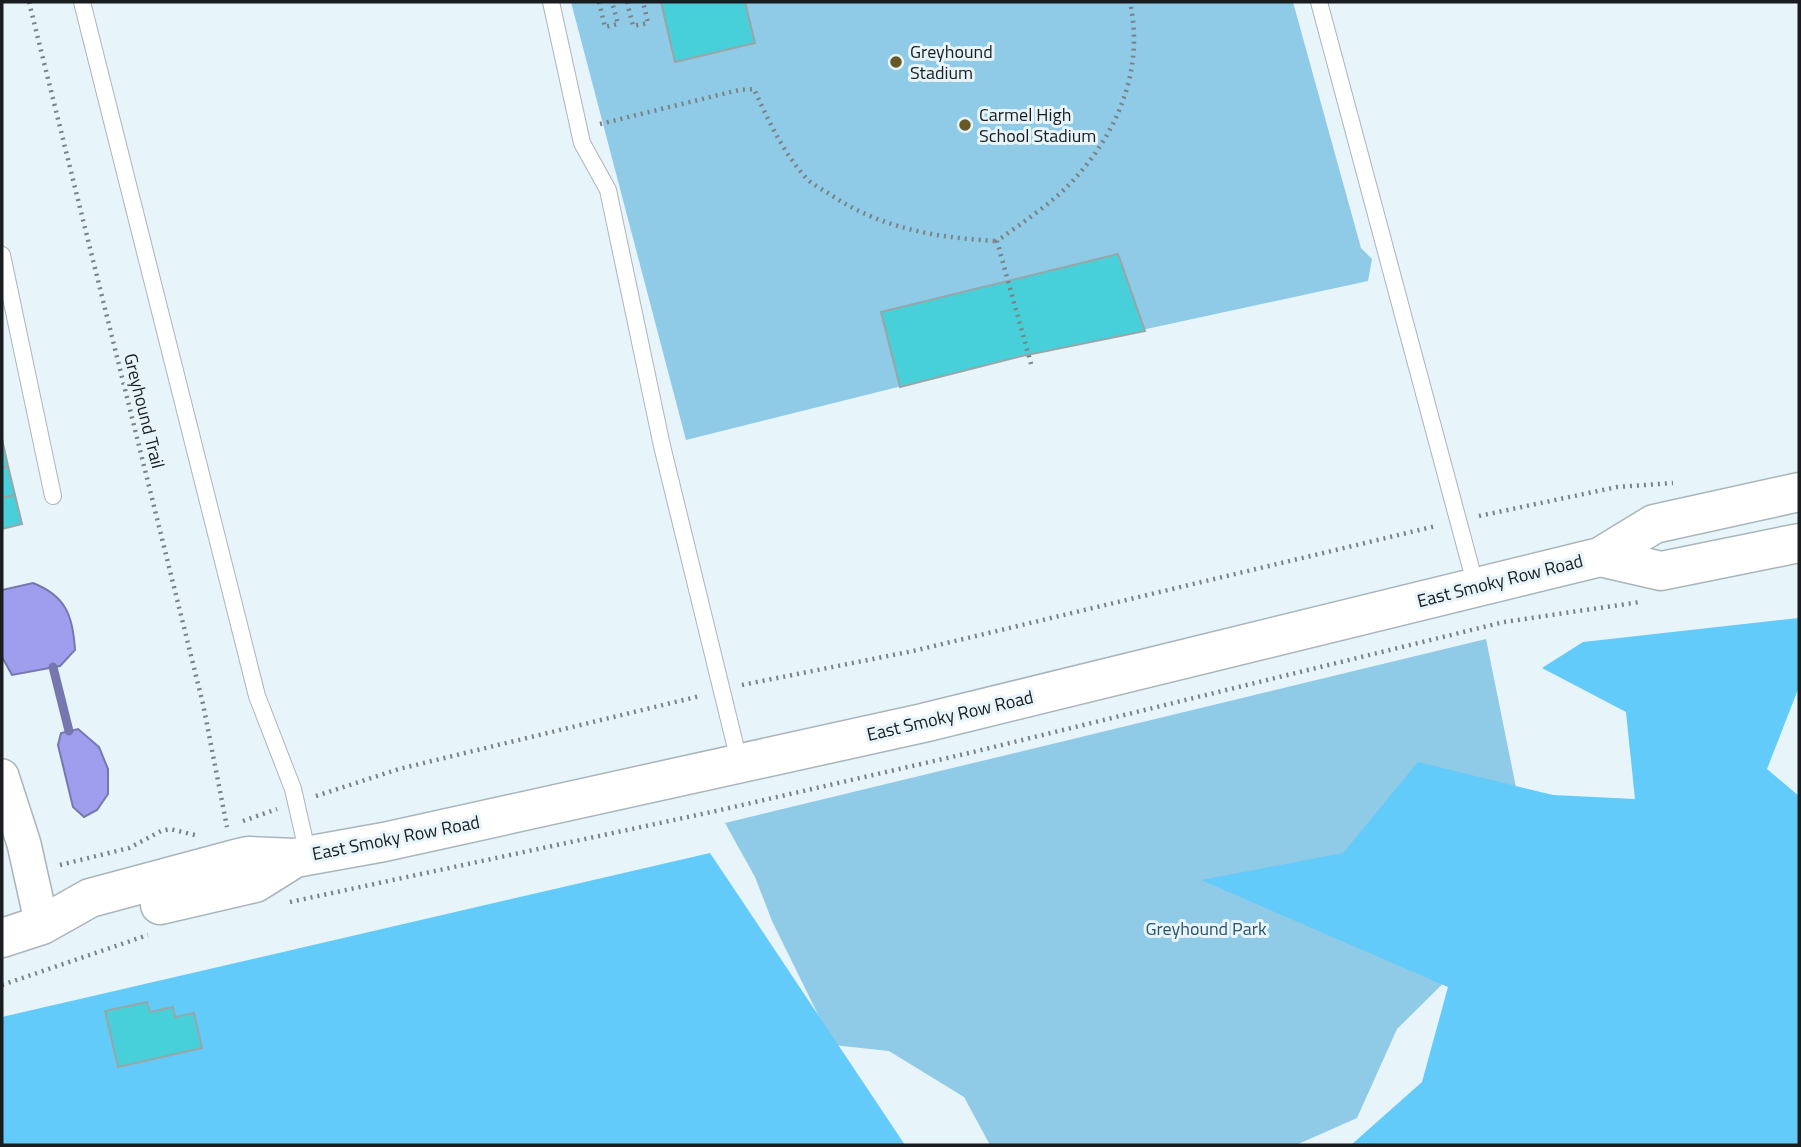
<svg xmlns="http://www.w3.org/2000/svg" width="1801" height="1147" font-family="'Titillium Web',sans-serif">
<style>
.green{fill:#8fcae6}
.forest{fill:#63cbf9}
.water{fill:#9f9eee;stroke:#7777b0;stroke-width:2}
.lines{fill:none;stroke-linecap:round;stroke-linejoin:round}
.stream{stroke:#7777b0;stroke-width:9}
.building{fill:#47d0d9;stroke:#99a6a7;stroke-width:2}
.service-casing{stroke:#aab5bb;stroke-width:18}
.minor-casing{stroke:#aab5bb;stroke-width:36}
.tertiary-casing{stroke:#aab5bb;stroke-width:41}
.path{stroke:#7a8286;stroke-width:4.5;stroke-dasharray:2 5;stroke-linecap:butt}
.service{stroke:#fff;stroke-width:16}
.minor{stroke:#fff;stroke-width:33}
.tertiary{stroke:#fff;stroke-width:38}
.poi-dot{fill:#685825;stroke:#e7f4fa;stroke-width:2.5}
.labels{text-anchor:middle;stroke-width:6;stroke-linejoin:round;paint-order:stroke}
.poi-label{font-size:18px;fill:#191d1f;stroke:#e7f4fa;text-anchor:start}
.street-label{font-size:18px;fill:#191d1f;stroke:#e7f4fa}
.park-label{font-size:18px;fill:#295568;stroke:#e7f4fa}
</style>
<rect width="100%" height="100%" fill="#e7f4fa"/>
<path class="green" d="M571,2H1293L1361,248L1372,259L1368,281L1022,356L686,440Z
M1486,639L1538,896L1479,948L1397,1029L1357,1118L1296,1145H990L964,1097L889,1051L833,1045L772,921L755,877L725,823Z"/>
<path class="forest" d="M1799,618V687L1767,769L1799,796V1145H1351L1422,1082L1448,987L1201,880L1343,853L1418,762L1553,795L1635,799L1626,712L1542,668L1583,642Z
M710,853L905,1145H2V1017Z"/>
<path class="water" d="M33,583C66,596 73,616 75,650L60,666L12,675L2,657V590Z
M78,729L99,747L108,769V794L97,810L84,817L73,807L58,745L61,733Z"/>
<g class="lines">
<path class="stream" d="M53,667L69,731"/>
</g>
<path class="building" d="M661,2H745L755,43L675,62Z
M1118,254L1145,331L1022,356L900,387L881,312Z
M2,439L8,466L2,468Z
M8,466L15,495L2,498V468Z
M15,495L22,524L2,529V498Z
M147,1002L150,1012L173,1007L175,1017L194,1013L202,1048L118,1067L105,1011Z"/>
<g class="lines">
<g class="service-casing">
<path id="service" d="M82,2L257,696L293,789L308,855
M551,2L582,143L608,190L662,446L740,765
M1319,2L1476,587
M2,255L53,496"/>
</g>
<g class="minor-casing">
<path id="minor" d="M2,776L24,844L42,925"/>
</g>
<g class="tertiary-casing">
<path id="tertiary" d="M1600,557L1661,571L1799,543
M160,905L255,883L295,858
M2,938L42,925L90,898L235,859L248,856L295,858L384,842L923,723L1600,557L1654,524L1799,492"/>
</g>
<path class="path" d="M29,2L203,704L227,827
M599,2L605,27L618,24L612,2
M627,2L633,26L648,23L643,2
M600,124L739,90L754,89C768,120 783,152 806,178C812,184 821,189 828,193C879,228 936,238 997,241
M1031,364L997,241C1023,222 1056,201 1077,176C1120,128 1144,66 1130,2
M1479,516L1617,487L1673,483
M742,685L913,651L1436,526
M316,796L399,769L700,696
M243,821L277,809
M60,865L129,848L161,831L170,829L195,835
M290,902L716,811L969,753L1504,622L1640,602
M2,985L148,935"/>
<use href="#service" class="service"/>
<use href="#minor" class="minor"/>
<use href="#tertiary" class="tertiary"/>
</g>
<g class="poi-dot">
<circle cx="896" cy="62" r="7"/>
<circle cx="965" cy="125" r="7"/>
</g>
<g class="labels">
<g class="poi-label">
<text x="910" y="58">Greyhound<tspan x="910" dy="21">Stadium</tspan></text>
<text x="979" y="121">Carmel High<tspan x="979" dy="21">School Stadium</tspan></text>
</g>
<g class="street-label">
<text transform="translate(144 411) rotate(76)" y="6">Greyhound Trail</text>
<text transform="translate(1500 581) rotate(-14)" y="6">East Smoky Row Road</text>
<text transform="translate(950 716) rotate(-13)" y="6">East Smoky Row Road</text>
<text transform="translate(396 838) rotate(-11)" y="6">East Smoky Row Road</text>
</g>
<g class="park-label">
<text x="1206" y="935">Greyhound Park</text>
</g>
</g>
<rect width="1801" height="1147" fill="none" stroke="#191d1f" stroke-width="7"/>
</svg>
